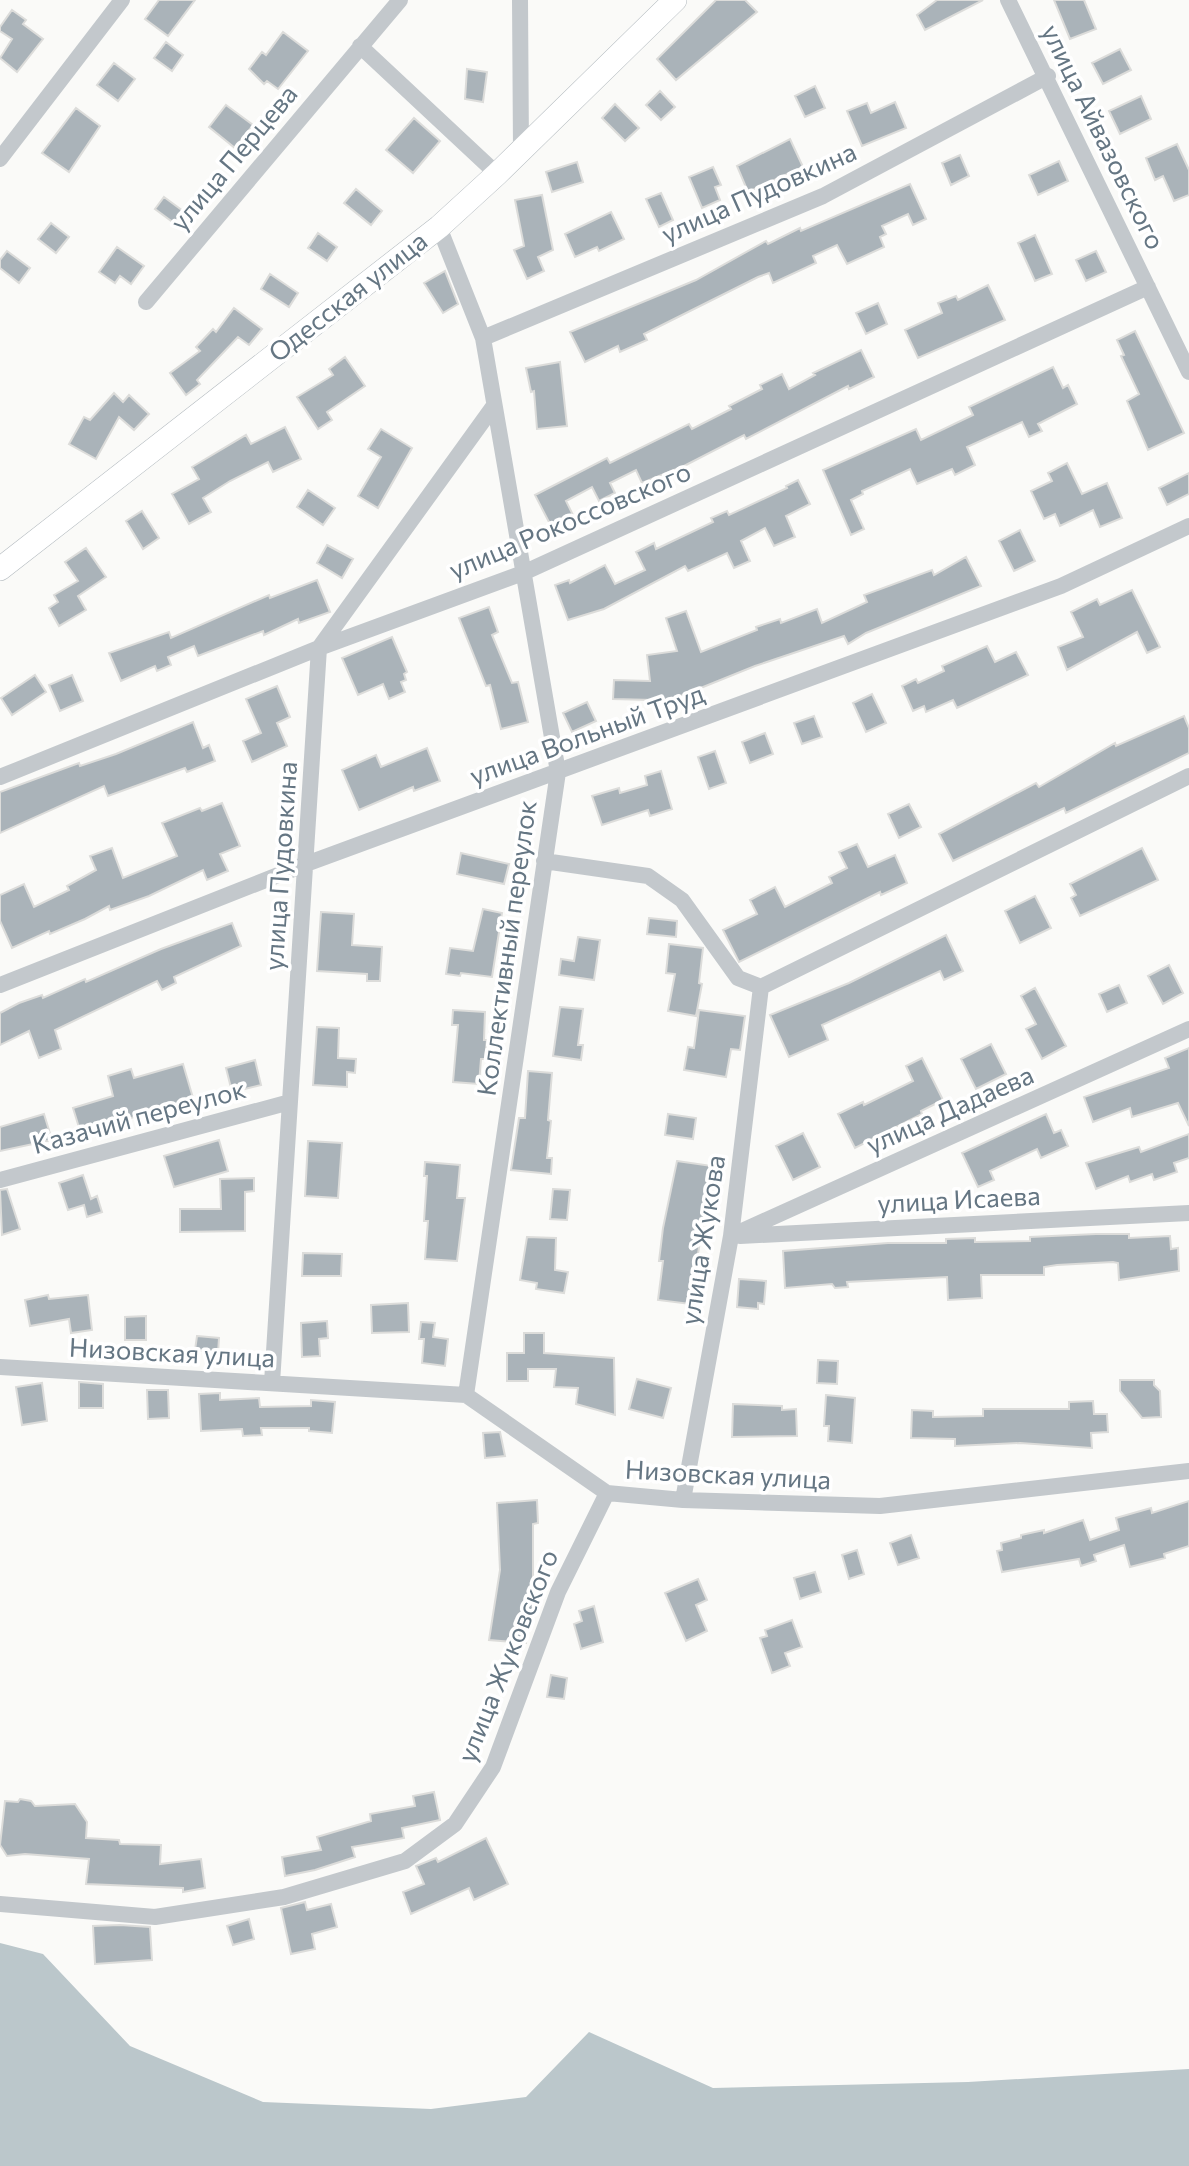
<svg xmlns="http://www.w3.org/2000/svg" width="1189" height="2166" font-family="Commissioner,sans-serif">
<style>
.water{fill:#bbc7cb}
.building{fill:#aab3b9;stroke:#dcdcda;stroke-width:2}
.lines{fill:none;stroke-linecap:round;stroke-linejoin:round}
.secondary-casing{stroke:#b3babf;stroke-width:24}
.street{stroke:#c3c8cc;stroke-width:16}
.secondary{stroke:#fff;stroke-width:23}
.labels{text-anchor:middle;stroke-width:7;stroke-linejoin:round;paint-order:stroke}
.street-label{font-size:26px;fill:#657683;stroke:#fff}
</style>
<rect width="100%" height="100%" fill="#fafaf8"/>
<path class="water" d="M0,1943L43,1954L130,2046L263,2102L431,2109L526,2097L589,2032L713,2088L968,2082L1189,2069V2166H0Z"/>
<path class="building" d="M159,0H195L168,36L145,19Z
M716,0H745L757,12L676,80L657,59Z
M937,0H983L925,30L917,15Z
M1054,0H1084L1096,29L1070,39Z
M12,10L26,20L23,24L43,39L17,72L0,58L12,39L0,31V27Z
M283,32L308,51L278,89L267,81L264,84L249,69L262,52L266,55Z
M166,42L183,55L172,71L154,58Z
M1120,49L1131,70L1103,84L1092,63Z
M114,63L135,79L118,101L97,85Z
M467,69L487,72L483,102L465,99Z
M815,86L825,108L805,117L795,96Z
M660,91L675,107L661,120L646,105Z
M1141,96L1151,119L1120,134L1109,111Z
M895,102L906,128L862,146L847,111L867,103L871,113Z
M615,104L639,128L625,141L602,118Z
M226,105L253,125L235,148L209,127Z
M76,108L100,126L69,172L42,153Z
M414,118L440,141L413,173L386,150Z
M790,139L803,167L748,192L737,166Z
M1177,144L1189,170V195L1174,201L1163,176L1155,180L1146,158Z
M960,155L969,176L951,185L942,163Z
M1059,161L1068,181L1038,195L1029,175Z
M577,162L583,182L552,192L546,172Z
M713,167L721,185L715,187L720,200L702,208L689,177Z
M910,184L926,219L913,225L908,214L882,226L886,234L880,237L884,247L847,264L837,245L813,256L816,263L773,283L769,273L758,277L644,334L647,340L620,352L618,346L585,362L570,332L696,280L766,241L768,244L800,228L801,231Z
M356,189L382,211L371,225L344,203Z
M661,193L673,220L659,227L646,199Z
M542,195L553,250L538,257L544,271L527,279L514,250L524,246L515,200Z
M164,197L183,211L174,223L155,209Z
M611,212L624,239L599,251L597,247L575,257L565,234Z
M51,223L69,237L56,253L38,239Z
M318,233L337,247L327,261L308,248Z
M1035,235L1052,274L1035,281L1018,243Z
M117,247L144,266L131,284L120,276L115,283L99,272Z
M7,251L30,268L19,283L0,268V260Z
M1096,251L1106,272L1086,281L1076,260Z
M445,271L458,304L443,313L424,283Z
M270,274L298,293L289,307L261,289Z
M988,285L1005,320L918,358L905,330L942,313L938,303L956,296L958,300Z
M878,303L887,324L866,334L856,313Z
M234,308L262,329L249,345L238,337L197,380L200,384L186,395L170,373L200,351L196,347L213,329L216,332Z
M1135,331L1184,433L1148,450L1127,401L1139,394L1121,356L1124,355L1117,340Z
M861,350L874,377L849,389L848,386L746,439L744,435L684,466L642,483L636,470L610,483L615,493L599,501L592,487L566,501L573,515L551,526L535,495L607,458L610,463L689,424L692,429L731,409L729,406L762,389L760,385L782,374L789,389L815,375L813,373Z
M345,357L365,386L327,412L332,420L318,429L297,397L333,375L329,369Z
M560,362L567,426L537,429L534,391L531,392L526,368Z
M1053,367L1063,388L1068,385L1077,404L1038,424L1042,431L1029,437L1022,422L967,447L975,465L955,475L952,469L917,484L910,469L862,491L863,494L851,500L864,529L851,535L823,470L916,429L921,440L973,415L969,407Z
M114,393L123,402L129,395L149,414L134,430L119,417L96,459L69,444L84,417L90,420Z
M285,427L301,459L273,472L268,462L230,481L203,498L211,512L189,524L172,494L199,479L192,467L246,435L251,444Z
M381,429L412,448L378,508L358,496L381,457L368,449Z
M1067,463L1082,494L1107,483L1122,518L1100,527L1093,510L1060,526L1055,514L1044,519L1031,491L1052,481L1048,473Z
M1189,473V494L1167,505L1159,488Z
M798,480L810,504L786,516L795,537L774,546L765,528L741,541L750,561L734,568L727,553L688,571L685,566L604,609L568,620L555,585L569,580L570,583L605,565L615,584L645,570L636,552L654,543L656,549L713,522L711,518L727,511L729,515L787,488L786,486Z
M308,490L335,508L323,525L297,507Z
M142,511L159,538L143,549L126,521Z
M1020,530L1035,561L1014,571L999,541Z
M327,545L353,559L342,578L317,563Z
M86,548L106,577L78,596L86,610L59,626L49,608L58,602L54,595L78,581L65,562Z
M966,557L981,586L866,633L848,644L844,636L755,666L671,700L653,703V700L613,699L614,680L650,681L647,655L677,651L666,618L686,611L701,652L757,630L756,627L780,619L781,623L817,609L822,623L867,602L864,595L932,570L934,575Z
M317,580L330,612L299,623L298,619L264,635L263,631L198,656L194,646L168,657L171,665L157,671L155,666L121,681L109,653L169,632L171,638L269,595L270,598Z
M1132,590L1160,647L1147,653L1137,632L1067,670L1058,647L1083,637L1071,612L1097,599L1100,605Z
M489,607L498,632L492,635L512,683L518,682L528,722L501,729L490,685L486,686L459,618Z
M392,637L407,672L404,674L406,680L401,682L405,692L389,699L383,684L358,695L342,658Z
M987,646L995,662L1016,652L1028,675L957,708L953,700L926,712L924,706L913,711L902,686L916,679L918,683L944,671L942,666Z
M35,675L46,692L12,715L1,698Z
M72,675L83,701L60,711L49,685Z
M277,686L290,717L277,723L287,746L252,762L243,741L261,733L246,699Z
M872,694L886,723L866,732L853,703Z
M587,702L596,721L572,732L563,713Z
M814,716L822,737L802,744L794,723Z
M1184,716L1189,728V753L1066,813L1064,808L953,861L939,834L1036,783L1039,787L1115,743L1116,746Z
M193,722L203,748L209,745L215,761L187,772L185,768L108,796L104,786L0,833V792L79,763L80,766L116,754Z
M765,733L773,754L750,763L742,742Z
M427,748L440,781L414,791L413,787L359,810L342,770L376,755L381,767Z
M715,751L726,783L709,789L698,757Z
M661,771L672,809L650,816L648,810L602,825L592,796L619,788L620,793L647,785L645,776Z
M222,803L240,846L220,854L228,871L207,880L203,870L149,896L110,910L109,906L85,919L50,934L49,931L12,948L0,921V895L24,884L34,907L69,890L67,886L96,870L90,856L112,848L123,878L177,856L162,823L200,808L202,811Z
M909,804L921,827L899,838L888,814Z
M857,844L868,867L895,855L907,883L881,895L880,892L739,962L723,930L757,914L750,900L775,887L785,907L832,883L829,877L847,868L839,852Z
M1142,848L1158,880L1080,916L1071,898L1076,895L1070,884Z
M461,853L509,864L504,884L457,874Z
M1035,896L1051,928L1020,943L1005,911Z
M483,909L502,913L492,977L461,973L460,976L446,974L450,948L473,951Z
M321,912L354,914L352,945L382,947L380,981H367V974L317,971Z
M649,918L677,921L676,937L647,934Z
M232,923L241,946L174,977L176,983L162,990L157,981L55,1030L61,1049L39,1058L29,1031L0,1045V1013L19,1003L42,995L43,998L85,979L86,982L161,949Z
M946,935L963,971L944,980L940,971L822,1025L828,1040L789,1057L770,1015L849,983Z
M578,937L600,940L594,980L559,975L561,959L574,961Z
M669,944L703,948L699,983L702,984L696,1016L668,1011L675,974L666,973Z
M1169,965L1183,993L1163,1004L1148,976Z
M1119,985L1127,1003L1107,1012L1099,994Z
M1035,988L1066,1046L1042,1059L1026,1029L1036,1024L1021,996Z
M560,1007L583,1009L578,1045H583L581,1060L553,1056Z
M453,1010L485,1012L484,1040H487L485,1059H481L479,1084L453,1082L458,1025H452Z
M699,1010L745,1016L740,1050L731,1049L726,1077L684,1070L688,1047L694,1048Z
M317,1027L339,1028L338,1058L356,1059L355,1073L347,1072V1087L313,1085Z
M991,1044L1006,1074L976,1089L961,1059Z
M1189,1048V1126L1178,1103L1132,1117L1130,1108L1093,1122L1084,1097L1169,1068L1165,1058Z
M922,1058L943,1100L921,1111L922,1114L855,1148L838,1114L863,1102L864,1105L913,1081L906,1066Z
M255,1060L261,1085L232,1092L226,1068Z
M183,1064L196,1108L180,1113L178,1106L159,1109L81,1134L73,1108L113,1096L108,1076L131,1069L134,1078Z
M528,1071L552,1073L548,1120L551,1121L547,1158H552L551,1174L511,1170L519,1118H525Z
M44,1114L52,1140L0,1151V1127Z
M668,1114L696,1118L693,1139L665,1135Z
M1046,1114L1054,1133L1061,1130L1068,1146L1041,1158L1037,1149L990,1171L994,1180L978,1187L962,1153Z
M803,1133L820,1167L793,1180L776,1146Z
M1189,1134V1158L1174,1163L1177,1172L1154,1180L1152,1174L1130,1182L1128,1176L1096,1189L1086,1163L1139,1147L1141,1152Z
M219,1140L228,1171L174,1187L164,1156Z
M308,1141L342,1143L338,1198L305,1196Z
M677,1161L712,1166L690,1304L658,1300L663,1261H659L663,1228Z
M425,1162L460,1165L457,1198H465L457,1261L425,1259L428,1221H424L427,1176H424Z
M83,1175L91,1199L97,1196L102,1212L87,1217L84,1205L68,1210L59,1183Z
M254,1178V1191L245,1192V1231L180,1232V1209H221L220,1179Z
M7,1189L20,1229L2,1235L0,1190Z
M553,1189L570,1190L567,1220L550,1219Z
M1096,1234H1129V1238L1170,1236L1171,1249L1178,1248L1179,1271L1119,1280L1118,1263L1113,1262L1057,1265L1044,1267V1275H981L982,1298L948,1300L947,1277L847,1282L848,1287L835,1288L832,1284L785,1288L783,1251L888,1243H946V1239L975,1238V1242L1030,1241V1237Z
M527,1237L556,1238L555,1270L568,1272L564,1293L536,1289L537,1283L520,1280Z
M303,1253L342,1254L341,1276H302Z
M739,1279L766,1281L764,1304L758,1303V1309L737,1307Z
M48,1295L49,1299L88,1295L92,1330L71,1333L69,1319L30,1326L25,1300Z
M408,1303L409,1332L372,1333L371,1305Z
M146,1316V1340H125V1317Z
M327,1321L328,1338L319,1339L320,1356L302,1357L301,1323Z
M421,1322L435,1323L433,1337L448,1339L445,1366L422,1363L424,1339H419Z
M524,1333H544V1353L614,1358L615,1415L576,1404L578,1388L554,1387L556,1369H528V1381H507V1353H524Z
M197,1336L219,1338L218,1353L195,1350Z
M818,1360L838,1361L837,1384L817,1383Z
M637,1379L671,1388L663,1418L629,1409Z
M1120,1380H1154V1385L1160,1391L1161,1417L1142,1418L1120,1391Z
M79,1382L103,1384V1408H79Z
M42,1383L47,1421L22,1425L16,1387Z
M147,1390H168L169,1418L148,1419Z
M220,1393V1400L259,1398L260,1407L311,1406V1400L335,1402L332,1433L309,1431V1428H261L262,1435L243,1436L242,1429L201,1431L199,1394Z
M826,1395L855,1398L852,1443L828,1441L829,1426H824Z
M1093,1401L1094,1414H1107L1108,1432L1091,1433L1092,1448L1020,1443L955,1446V1439L911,1438L912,1410L933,1411V1417L983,1416V1409H1069V1402Z
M733,1404L782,1406V1410L796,1409L797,1436L732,1437Z
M500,1432L505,1456L485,1458L483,1433Z
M537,1500L538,1523L533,1524V1589L536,1590L533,1615L529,1614L526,1643L489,1640L500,1570L497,1503Z
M1189,1501V1546L1164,1554L1165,1558L1130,1567L1124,1545L1094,1555L1096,1561L1081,1566L1079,1559L1002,1572L997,1551L1002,1550L1001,1543L1021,1538V1535L1044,1530V1533L1083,1520L1090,1540L1119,1530L1116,1518L1151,1508L1152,1513Z
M911,1535L919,1558L898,1565L890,1543Z
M857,1550L864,1574L849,1579L842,1555Z
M815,1572L821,1592L800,1599L794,1578Z
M698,1579L707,1600L696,1605L707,1631L686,1641L665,1593Z
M594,1606L603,1642L581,1649L574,1624L582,1621L579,1611Z
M792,1620L802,1647L785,1653L790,1666L772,1673L760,1638L767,1636L765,1630Z
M551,1675L567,1678L564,1699L547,1697Z
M434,1792L440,1820L402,1828L404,1838L352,1847L355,1857L315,1870L285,1876L282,1857L321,1850L317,1837L371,1821L370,1814L415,1806L413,1796Z
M20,1799L31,1801L35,1806L75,1804L87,1822L86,1838L119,1840L120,1844L161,1845L160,1864L201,1859L205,1888L183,1892V1888L86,1884L89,1859L25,1854L7,1856L0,1845L5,1801L18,1802Z
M486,1838L508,1884L474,1900L469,1888L411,1914L403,1892L424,1884L416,1866L436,1858L438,1862Z
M305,1902L307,1910L331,1904L337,1927L312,1934L315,1949L291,1954L281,1908Z
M249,1919L254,1939L233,1945L227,1926Z
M120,1925L150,1927L152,1960L95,1964L93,1926Z"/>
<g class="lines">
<g class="secondary-casing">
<path id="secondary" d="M0,569L439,227L497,174L675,0"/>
</g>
<path class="street" d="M520,0L521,150
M1008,0L1189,372
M360,46L497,174
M0,159L122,0
M439,227L483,338L558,772L466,1395
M146,302L400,0
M483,338L823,196L1048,76
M0,777L319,648L523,573L1148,287
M544,861L648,876L682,900L738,978L761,987
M0,985L306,864L1061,586L1189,526
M0,1180L290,1102
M731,1236L1189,1029
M740,1236L1189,1213
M0,1367L466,1395L607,1493L683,1500L880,1506L1189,1471
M272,1383L319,648L493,407
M683,1500L731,1236L761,987L1189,776
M0,1904L155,1917L284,1897L405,1861L455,1824L493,1767L558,1592L607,1493"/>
<use href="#secondary" class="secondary"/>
</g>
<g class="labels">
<g class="street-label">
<text transform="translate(1103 137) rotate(64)" y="9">улица Айвазовского</text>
<text transform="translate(234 158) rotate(-50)" y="9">улица Перцева</text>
<text transform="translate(759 193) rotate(-24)" y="9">улица Пудовкина</text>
<text transform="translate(348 297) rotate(-38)" y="9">Одесская улица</text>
<text transform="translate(570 521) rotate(-23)" y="9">улица Рокоссовского</text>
<text transform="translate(587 735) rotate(-20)" y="9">улица Вольный Труд</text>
<text transform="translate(281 866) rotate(-86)" y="9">улица Пудовкина</text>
<text transform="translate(507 948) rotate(-82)" y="9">Коллективный переулок</text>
<text transform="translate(950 1110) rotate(-24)" y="9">улица Дадаева</text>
<text transform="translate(139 1117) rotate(-15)" y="9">Казачий переулок</text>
<text transform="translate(959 1200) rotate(-3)" y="9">улица Исаева</text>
<text transform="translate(703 1240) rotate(-81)" y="9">улица Жукова</text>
<text transform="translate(172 1353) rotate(3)" y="9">Низовская улица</text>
<text transform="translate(728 1475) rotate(3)" y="9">Низовская улица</text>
<text transform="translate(508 1656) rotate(-68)" y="9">улица Жуковского</text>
</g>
</g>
</svg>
